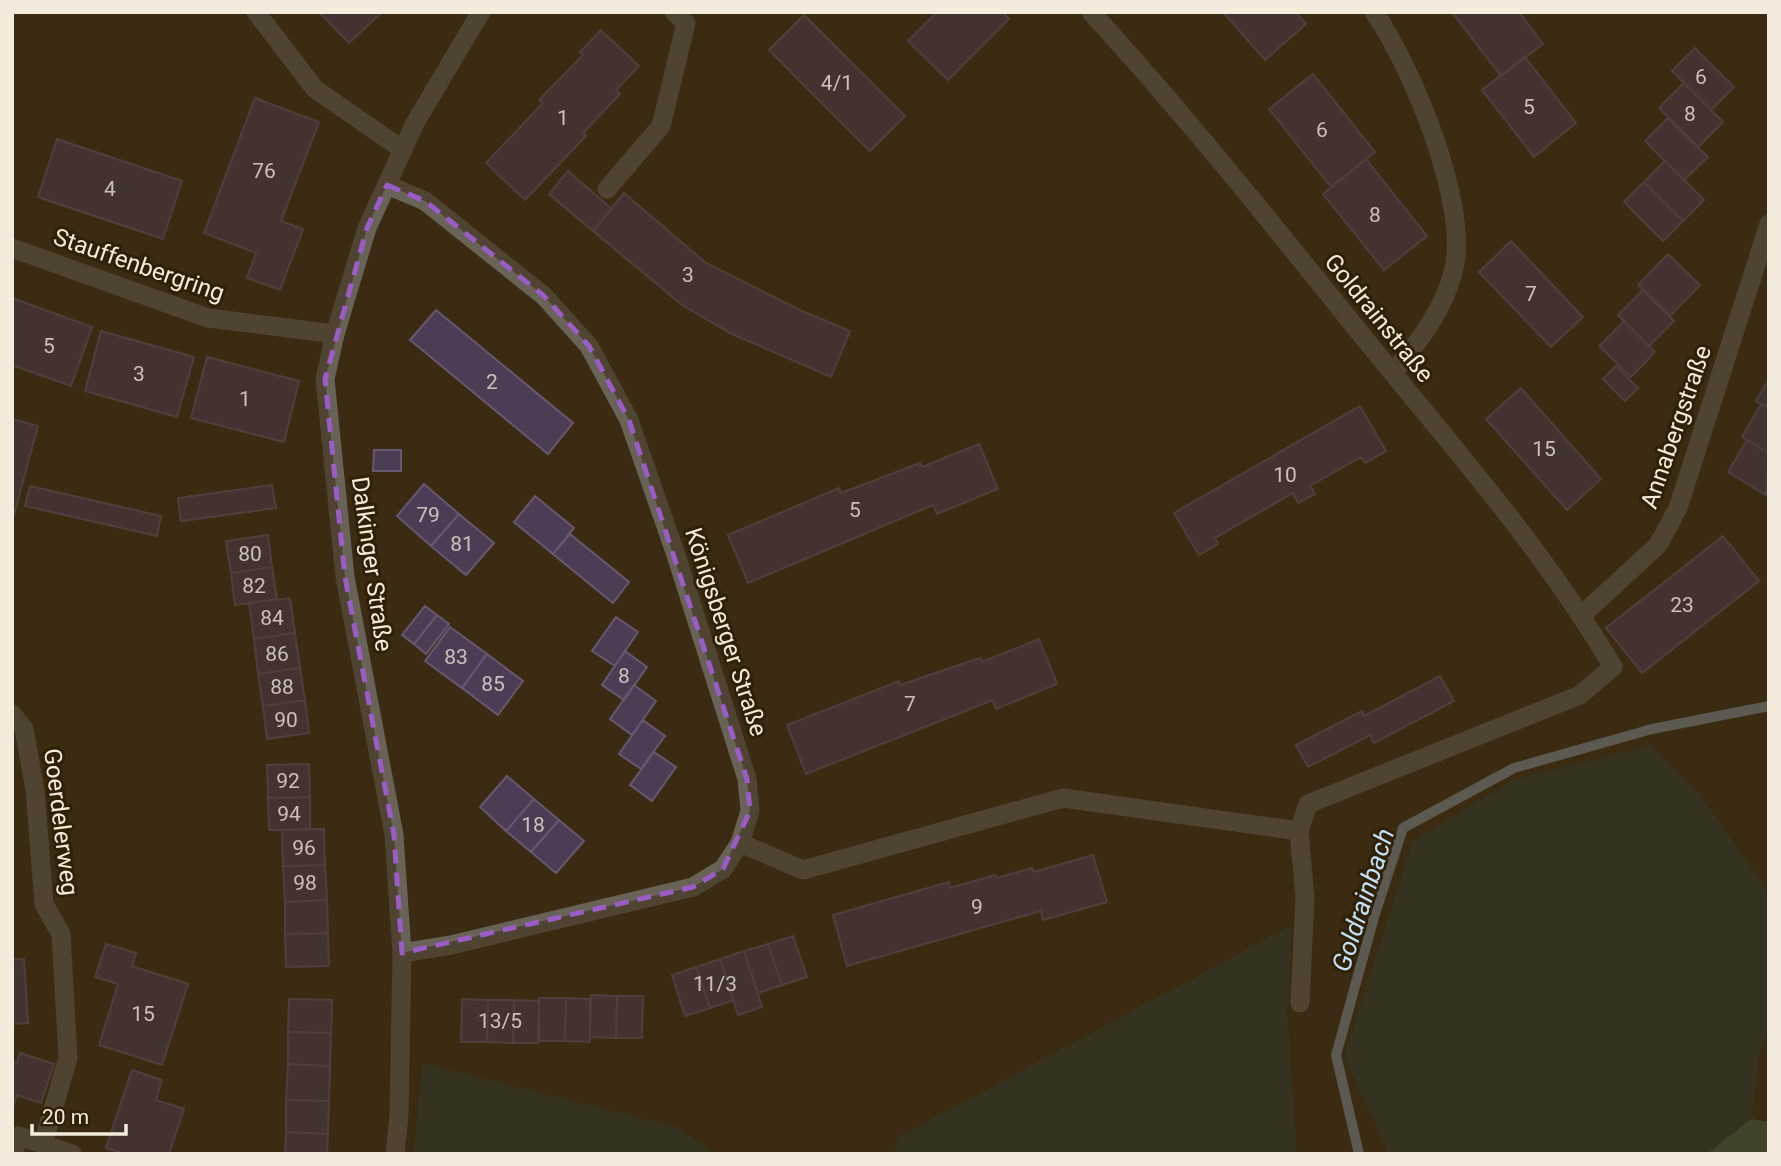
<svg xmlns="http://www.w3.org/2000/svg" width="1781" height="1166" font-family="Roboto,sans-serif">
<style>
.green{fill:#303d30}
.forest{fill:#4c614b}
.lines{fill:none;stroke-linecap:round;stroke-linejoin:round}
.stream{stroke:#83919b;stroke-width:10}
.building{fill:#4d3d54;stroke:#685770;stroke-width:2}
.service{stroke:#696257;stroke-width:19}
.minor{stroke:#696257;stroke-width:19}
.tertiary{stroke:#696257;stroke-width:19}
.marked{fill:none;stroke:#9a5cc6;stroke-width:5;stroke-dasharray:14 9;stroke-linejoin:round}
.labels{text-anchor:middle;stroke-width:6;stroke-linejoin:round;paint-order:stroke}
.number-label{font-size:21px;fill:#cbc0bb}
.street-label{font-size:24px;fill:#f5ebdd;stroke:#2f2108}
.water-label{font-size:26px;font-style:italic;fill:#c4e0f7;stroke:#2f2108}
</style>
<rect width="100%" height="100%" fill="#3a2b12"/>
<path class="green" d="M1650,745L1701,796L1769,893V1034L1761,1043L1751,1119L1707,1154H1389L1344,1057L1413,841L1513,780Z
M1292,925L1287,1012L1297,1154H894L897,1138Z
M422,1063L677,1127L716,1154H414Z"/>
<path class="forest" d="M1751,1119L1769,1122V1154H1707Z"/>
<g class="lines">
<path class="stream" d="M1359,1154L1336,1055L1375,914L1403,828L1514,768L1652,729L1769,706"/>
</g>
<path class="building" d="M319,12H381V13L349,43Z
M937,12H1003L1009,19L948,80L908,41Z
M1223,12H1296L1306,24L1265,60Z
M1452,12H1519L1543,44L1501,76Z
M804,15L905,116L870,151L769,50Z
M601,30L639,66L616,90L620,94L583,133L586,136L525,200L486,163L543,103L539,100L583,55L580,52Z
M1695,48L1734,87L1711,110L1672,71Z
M1525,57L1576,123L1534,157L1482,90Z
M1313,74L1375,152L1331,187L1269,109Z
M1684,83L1723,122L1698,147L1659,108Z
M255,98L319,122L281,221L303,229L280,290L247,278L256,253L204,233Z
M1668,118L1708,157L1684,180L1645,141Z
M57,139L182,181L163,239L38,197Z
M1366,159L1427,236L1384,270L1323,194Z
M1665,161L1704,200L1683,221L1644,182Z
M568,171L612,209L593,231L549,194Z
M1644,182L1683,221L1663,241L1624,202Z
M624,193L706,263L800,310L850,331L831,377L732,334L682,305L593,231Z
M1511,241L1583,317L1551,347L1479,272Z
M1668,254L1700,285L1670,316L1638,285Z
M1643,290L1674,321L1649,346L1618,315Z
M12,298L92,327L71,386L12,365Z
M436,310L573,423L548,454L410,340Z
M1624,321L1655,352L1631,377L1599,346Z
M101,331L194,357L177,417L85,391Z
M207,357L299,381L284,442L191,418Z
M1616,366L1638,388L1625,401L1603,379Z
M1769,379V408L1756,401Z
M1521,388L1601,479L1567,510L1486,419Z
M1761,404L1769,408V453L1742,437Z
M1360,406L1386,451L1365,463L1361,457L1310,486L1315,494L1298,503L1293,493L1215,538L1218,544L1199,555L1174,513Z
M12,419L38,426L13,518H12Z
M1747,440L1769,453L1766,495L1728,472Z
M979,444L998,489L937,514L933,505L748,583L728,535L839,488L841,493L920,463L922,467Z
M374,450H401V471H373Z
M424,484L459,514L431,546L397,516Z
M272,485L276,508L181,521L178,498Z
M30,486L161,516L157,536L25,506Z
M535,496L574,528L553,554L514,522Z
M459,514L494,543L466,575L431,546Z
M570,534L629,582L613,603L553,554Z
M268,535L272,567L231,573L226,541Z
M1723,536L1759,581L1642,673L1606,628Z
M272,567L277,599L235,605L231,573Z
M290,598L295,633L254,639L249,603Z
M425,606L437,615L414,644L402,635Z
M437,615L449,624L426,654L414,644Z
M616,617L638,632L615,666L592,651Z
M450,627L487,654L462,688L425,661Z
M295,633L300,668L258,674L254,639Z
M1039,639L1057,684L996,709L993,700L806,774L787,725L899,681L900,685L980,658L982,662Z
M625,651L647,667L624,700L602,685Z
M487,654L523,681L498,715L462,688Z
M300,668L305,700L263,706L258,674Z
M1440,676L1454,701L1374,743L1370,735L1308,767L1296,745L1362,711L1364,716Z
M634,685L656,701L632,735L610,719Z
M305,700L309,733L267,739L263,706Z
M643,720L665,736L641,769L619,754Z
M654,752L676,767L652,801L630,785Z
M309,764L310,797L268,798L267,765Z
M507,776L534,799L506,831L480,807Z
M310,797V829L269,830L268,798Z
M534,799L559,820L531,852L506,831Z
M559,820L584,841L556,873L531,852Z
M324,829L325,865L283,866L282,830Z
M1093,855L1107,902L1043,920L1041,911L847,966L833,915L949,882L950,888L996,875L997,878L1032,868L1034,872Z
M325,865L327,900L285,902L283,866Z
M327,900L328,933L285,934V902Z
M328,933L329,966L286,967L285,934Z
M793,936L807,977L782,985L768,944Z
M106,944L136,953L132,966L188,984L162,1065L99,1045L118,984L95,977Z
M768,944L782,985L758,993L744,951Z
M744,951L762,1007L738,1015L720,959Z
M24,959L28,1023L12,1024V960Z
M720,959L734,1000L710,1008L696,967Z
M696,967L710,1008L685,1016L672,975Z
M591,995L617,996L616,1038L590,1037Z
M617,996H643L642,1038H616Z
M539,998H566L565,1041H539Z
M566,998L590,999V1042L565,1041Z
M289,999L332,1000L331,1033L288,1032Z
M462,999L488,1000L487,1042H461Z
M488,1000H514L513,1043L487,1042Z
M514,1000L539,1001L538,1043H513Z
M288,1032L331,1033L330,1066L288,1064Z
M20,1053L54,1064L41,1103L17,1095L12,1110V1061L17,1063Z
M288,1064L330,1066L329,1101L286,1100Z
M132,1070L162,1080L156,1100L184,1109L169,1154H126L106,1148Z
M286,1100L329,1101L328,1134L286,1132Z
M286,1132L328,1134L327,1154H285Z"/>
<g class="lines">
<path class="service" d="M256,12L315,89L403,150
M607,189L661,126L686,23L674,12
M1299,831L1305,898L1300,1003
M740,843L803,870L1063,798L1299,831L1308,804L1580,695L1613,667"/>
<path class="minor" d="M1091,12C1191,121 1284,239 1377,354C1460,455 1546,554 1613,667
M1374,12C1412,67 1471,207 1453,273C1442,313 1418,342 1393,373
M387,185L425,201L544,296L589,346L629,420L676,555L747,779L750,811L740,843L723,869L693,887L451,945L402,953
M12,248L208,318L335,334
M1582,615L1658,545L1678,508L1769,224
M12,714L24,729L35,790L44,904L61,934L68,1058L43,1144
M13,1154L19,1136L72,1154"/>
<path class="tertiary" d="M395,1154L399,1115L402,953L394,835L345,577L325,379L335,334L367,228L415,123L481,12"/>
</g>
<path d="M0 0H1781V1166H0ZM387,185L425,201L544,296L589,346L629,420L747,779L750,811L723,869L693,887L402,953L394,835L345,577L325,379L367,228Z" fill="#3a2b12" fill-opacity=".55" fill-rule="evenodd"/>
<path class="marked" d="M387,185L425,201L544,296L589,346L629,420L747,779L750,811L723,869L693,887L402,953L394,835L345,577L325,379L367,228Z"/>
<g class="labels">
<g class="number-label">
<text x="1701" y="84">6</text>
<text x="837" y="90">4/1</text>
<text x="1529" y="114">5</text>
<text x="1690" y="121">8</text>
<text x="563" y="125">1</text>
<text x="1322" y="137">6</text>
<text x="264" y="178">76</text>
<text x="110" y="196">4</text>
<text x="1375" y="222">8</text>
<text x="688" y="282">3</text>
<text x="1531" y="301">7</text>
<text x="49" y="353">5</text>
<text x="139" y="381">3</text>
<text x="492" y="389">2</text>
<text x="245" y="406">1</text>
<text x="1544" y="456">15</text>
<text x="1285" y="482">10</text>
<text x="855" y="517">5</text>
<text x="428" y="522">79</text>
<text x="462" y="551">81</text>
<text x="250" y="561">80</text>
<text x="254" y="593">82</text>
<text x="1682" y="612">23</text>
<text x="272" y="625">84</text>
<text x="277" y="661">86</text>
<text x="456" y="664">83</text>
<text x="624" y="683">8</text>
<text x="493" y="691">85</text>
<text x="282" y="694">88</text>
<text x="910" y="711">7</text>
<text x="286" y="727">90</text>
<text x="288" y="788">92</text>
<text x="289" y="821">94</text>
<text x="533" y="832">18</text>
<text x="304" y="855">96</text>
<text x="305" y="890">98</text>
<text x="977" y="914">9</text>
<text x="715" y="991">11/3</text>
<text x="143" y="1021">15</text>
<text x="500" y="1028">13/5</text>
</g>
<g class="street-label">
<text transform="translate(139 265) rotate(19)" y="8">Stauffenbergring</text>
<text transform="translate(1379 318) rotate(51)" y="8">Goldrainstraße</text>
<text transform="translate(1676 427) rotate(-71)" y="8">Annabergstraße</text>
<text transform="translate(372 564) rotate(82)" y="8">Dalkinger Straße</text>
<text transform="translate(726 632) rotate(72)" y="8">Königsberger Straße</text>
<text transform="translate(61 822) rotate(83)" y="8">Goerdelerweg</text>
</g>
<g class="water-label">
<text transform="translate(1363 900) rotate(-72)" y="9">Goldrainbach</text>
</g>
</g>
<rect width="1781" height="1166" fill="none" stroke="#f5ebdd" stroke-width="28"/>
<path d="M32 1124v10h94v-10" fill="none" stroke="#f5ebdd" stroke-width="3.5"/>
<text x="42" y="1124" font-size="21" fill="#f5ebdd" stroke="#2f2108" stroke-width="5" paint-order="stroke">20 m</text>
</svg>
